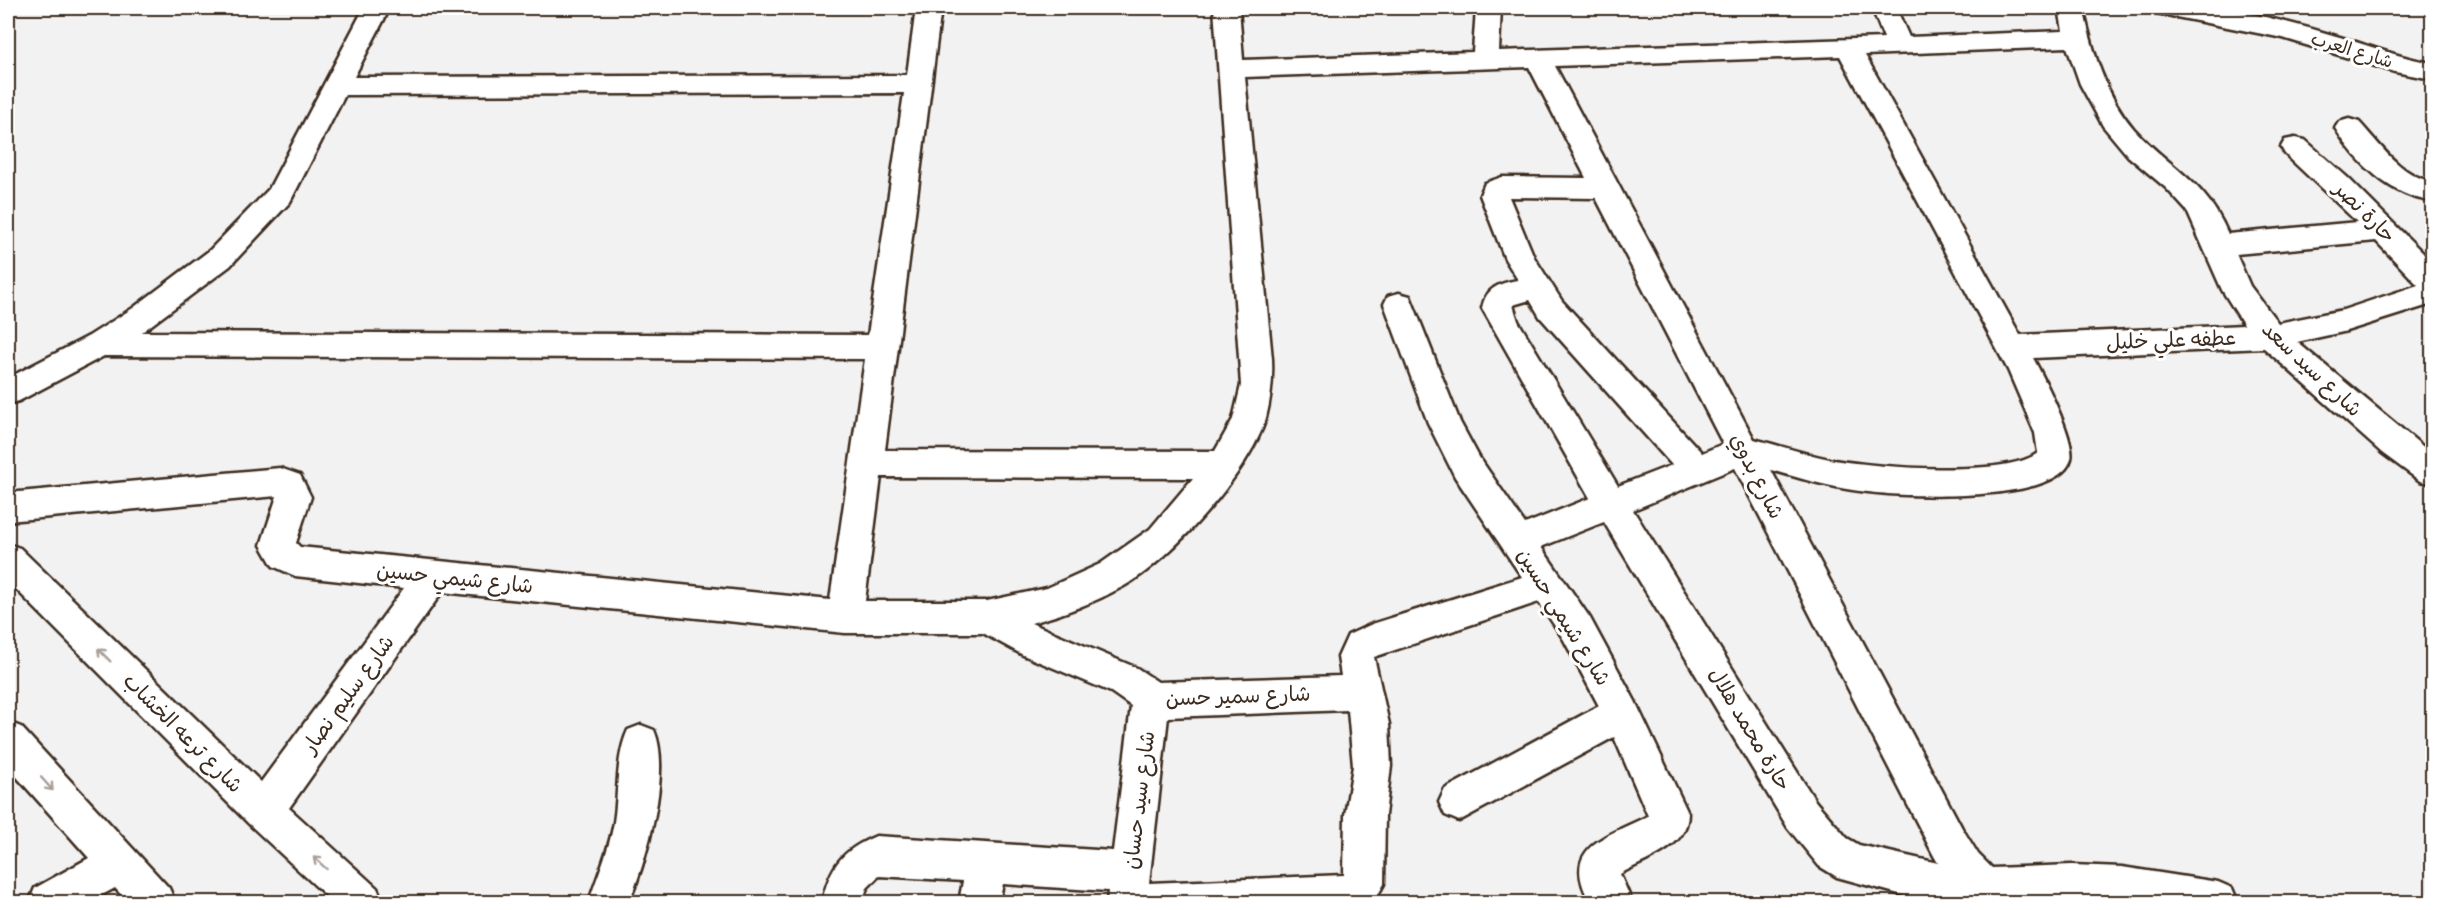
<svg xmlns="http://www.w3.org/2000/svg" width="2440" height="910" font-family="'Patrick Hand','Playpen Sans Arabic',sans-serif">
<style>
.lines{fill:none;stroke-linecap:round;stroke-linejoin:round}
.minor-casing{stroke:#3b2a1e;stroke-width:5}
.minor{fill:#fff;fill-rule:evenodd}
.oneway{stroke:#a79f9a}
.labels{text-anchor:middle;stroke-width:6;stroke-linejoin:round;paint-order:stroke}
.far-street-label{font-size:18px;fill:#3b2a1e;stroke:#fff}
.street-label{font-size:21px;fill:#3b2a1e;stroke:#fff}
</style>
<rect width="100%" height="100%" fill="#f3f2f2"/>
<filter id="ink" filterUnits="userSpaceOnUse"><feTurbulence type="fractalNoise" baseFrequency=".0167" numOctaves="2"/><feDisplacementMap in="SourceGraphic" scale="12" xChannelSelector="R" yChannelSelector="G"/><feConvolveMatrix kernelMatrix="1 2 1 2 8 2 1 2 1" color-interpolation-filters="sRGB"/></filter>
<g filter="url(#ink)">
<g class="lines">
<g class="minor-casing">
<path id="minor" d="M364,8H390L354,77L907,75L916,8H941L885,450L1215,451L1233,419L1241,385L1214,8H1239L1243,60L1473,52L1476,8H1501L1499,51L1884,38L1872,8H1896L1909,37L2063,31L2059,8H2083C2093,51 2104,94 2134,129C2169,168 2205,180 2228,234L2357,222L2285,154L2281,147L2285,140L2295,138L2305,140L2348,178L2432,262V304L2343,332L2297,342L2432,454V484L2420,481L2382,453L2264,348L2033,358C2043,376 2076,441 2071,459C2059,504 1906,497 1868,492C1835,489 1803,479 1771,470L1962,828L1978,854L1992,868L2072,865L2122,867L2218,882L2232,888L2238,902H1928L1837,877L1819,866L1788,828L1604,522L1541,547L1590,618L1635,701L1688,813C1688,848 1646,859 1620,874L1632,902H1590C1559,846 1607,837 1648,816L1614,737L1459,821L1445,815L1439,802L1445,789L1599,706L1564,640L1539,602L1374,657L1389,724L1391,766L1385,815L1384,884L1374,902H1107L1108,891L1003,884L999,902H959L963,881L879,876L867,888L862,902H822C830,866 842,850 876,836L1113,851L1131,706L1111,692L1023,655L983,633H845L442,592L289,808L377,888L383,902H333L249,824L8,581V544L20,548L261,782L404,588L295,576L273,566L261,545L277,496L8,521V493L280,468L300,475L311,497L296,543L300,547L830,600L865,359L104,356L19,401L8,404V378L89,336L133,308L210,250L269,189ZM2067,47L2080,84L2103,126L2128,156L2166,188L2187,211L2222,290L2244,325L2020,335L1865,55ZM1840,56L2008,370L2035,433L2038,453C2005,478 1876,467 1834,460C1808,455 1781,446 1754,439L1555,66ZM1529,67L1586,178L1502,177L1485,183L1480,195L1505,259L1518,280C1499,283 1486,288 1482,308L1590,498L1525,524L1479,457L1460,422L1410,296L1399,293L1388,296L1384,304L1428,423L1455,477L1522,577L1372,624L1348,635L1338,657L1341,676L1158,682L1137,668L1031,623C1062,615 1095,602 1124,586C1172,559 1250,471 1266,418C1271,398 1273,380 1272,359L1245,77ZM904,93L868,335L142,332L230,266L290,202L345,95ZM1509,197L1596,198L1723,444L1702,453L1562,301L1534,257ZM2376,241L2418,285L2343,310L2278,323L2250,286L2236,254ZM1530,300L1540,317L1672,465L1618,486L1518,321L1513,305ZM1735,468L1934,856L1938,863L1859,845L1847,838L1816,802L1633,510ZM881,477L1193,478L1150,529L1100,564L1047,588L987,601H865ZM1348,710L1353,766L1345,815L1344,875L1149,883L1168,717Z
M2152,8C2215,1 2283,20 2343,38C2373,47 2402,58 2432,63V79L2395,72L2283,38L2156,13Z
M2349,119L2359,122C2379,143 2401,177 2432,181V201C2391,197 2356,162 2335,128L2339,122Z
M8,722L21,727L169,888L175,902H128L115,888L89,902H29L35,888L89,858L8,767Z
M641,725L654,730C672,770 646,863 629,902H589C597,876 609,851 614,822C619,793 615,758 628,730Z"/>
</g>
<use href="#minor" class="minor"/>
</g>
<defs><path id="oneway-shaft" d="M-6 0H5M1.5-3L5.5 0L1.5 3" fill="none" stroke-width="1.6" stroke-linecap="round" stroke-linejoin="round" transform="scale(1.5)"/></defs>
<g class="oneway">
<use href="#oneway-shaft" transform="translate(104 655) rotate(-135)"/>
<use href="#oneway-shaft" transform="translate(47 784) rotate(48)"/>
<use href="#oneway-shaft" transform="translate(320 863) rotate(-138)"/>
</g>
</g>
<g class="labels">
<g class="far-street-label">
<text transform="translate(2352 50) rotate(17)" y="6">شارع العرب</text>
</g>
<g class="street-label">
<text transform="translate(2365 212) rotate(45)" y="7">حارة نصر</text>
<text transform="translate(2171 340) rotate(-2)" y="7">عطفه علي خليل</text>
<text transform="translate(2312 369) rotate(43)" y="7">شارع سيد سعد</text>
<text transform="translate(1757 476) rotate(63)" y="7">شارع بدوي</text>
<text transform="translate(455 578) rotate(6)" y="7">شارع شيمي حسين</text>
<text transform="translate(1564 617) rotate(58)" y="7">شارع شيمي حسين</text>
<text transform="translate(348 694) rotate(-54)" y="7">شارع سليم نصار</text>
<text transform="translate(1238 696) rotate(-2)" y="7">شارع سمير حسن</text>
<text transform="translate(1750 729) rotate(59)" y="7">حارة محمد هلال</text>
<text transform="translate(183 733) rotate(45)" y="7">شارع ترعه الخشاب</text>
<text transform="translate(1139 800) rotate(-83)" y="7">شارع سيد حسان</text>
</g>
</g>
<rect width="2440" height="910" fill="none" stroke="#fff" stroke-width="30"/>
<rect x="15" y="15" width="2410" height="880" fill="none" stroke="#3b2a1e" stroke-width="2" filter="url(#ink)"/>
</svg>
